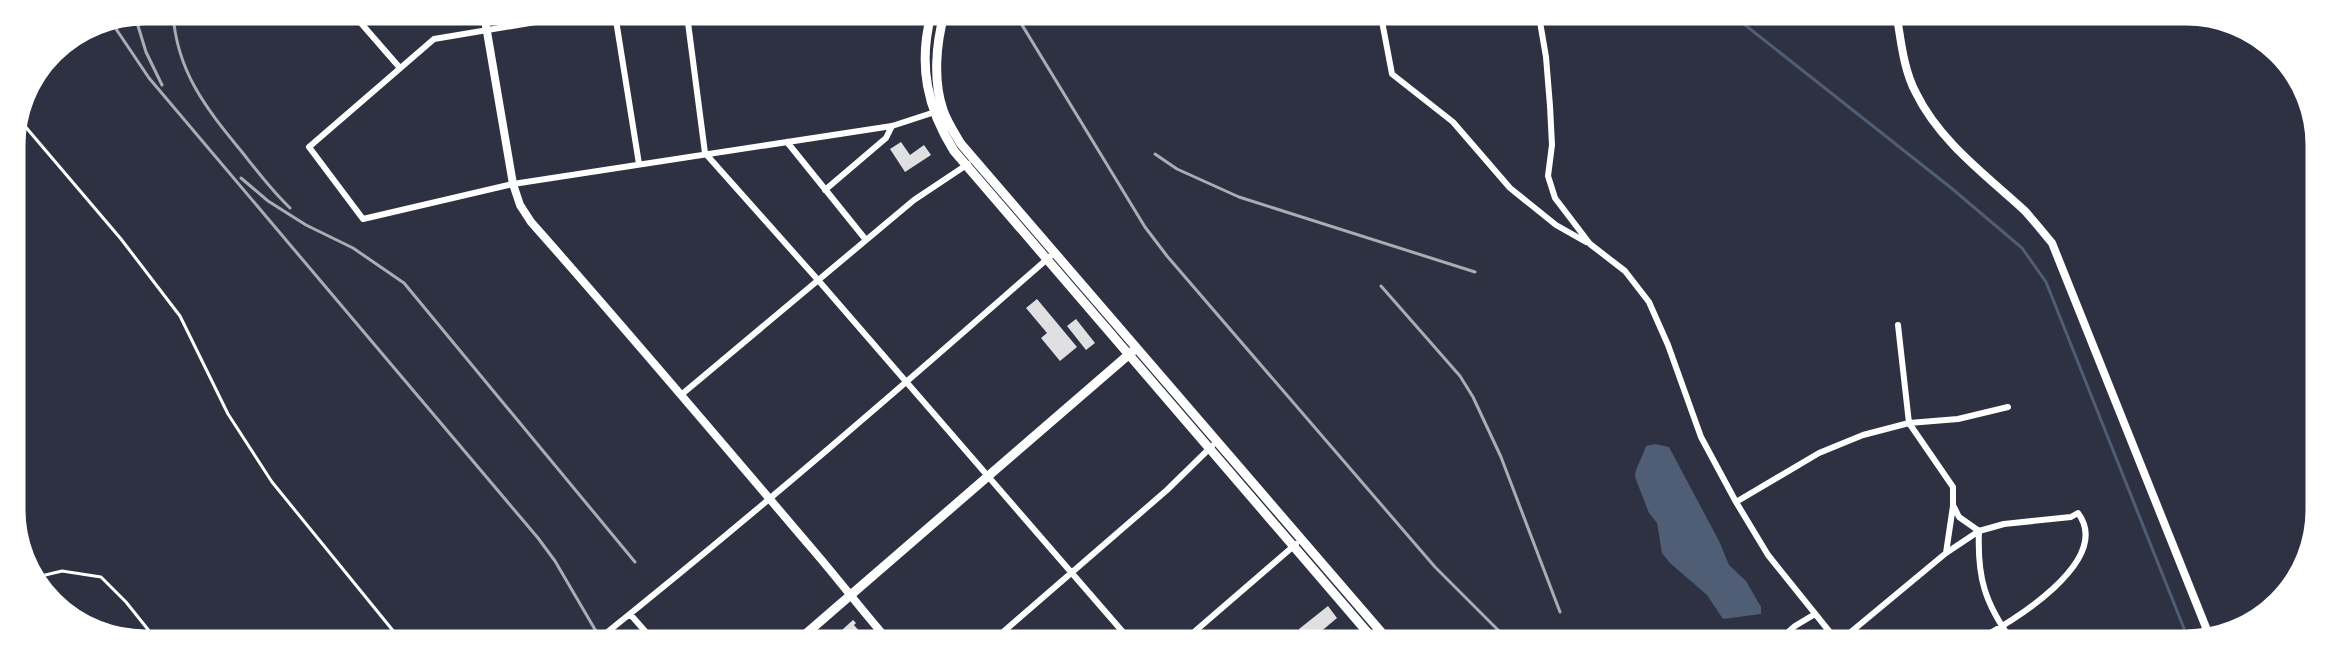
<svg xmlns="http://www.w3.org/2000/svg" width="2331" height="655" font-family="'Noto Serif',serif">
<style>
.water{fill:#4f5d75}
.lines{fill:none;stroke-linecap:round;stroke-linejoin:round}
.stream{stroke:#4f5d75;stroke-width:3}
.building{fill:#e0e0e3}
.service{stroke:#fff;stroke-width:3}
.minor{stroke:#fff;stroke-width:6}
.tertiary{stroke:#fff;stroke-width:8}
.primary{stroke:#fff;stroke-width:9}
.rail{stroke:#abadb3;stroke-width:3}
.rim{fill:none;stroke:#fff;stroke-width:3}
</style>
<rect width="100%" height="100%" fill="#2d3142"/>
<path class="water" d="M1655,444L1669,447L1719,541L1729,565L1746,581L1761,607V614L1723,619L1707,595L1670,563L1662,553L1657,523L1649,513L1635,477C1635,467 1643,457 1646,446Z"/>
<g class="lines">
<path class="stream" d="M1735,17L1950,187L2022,248L2046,282L2189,641"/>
</g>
<path class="building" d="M1103,16H1118L1113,23Z
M901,142L910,155L924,145L931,155L905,172L890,149Z
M1037,299L1077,347L1060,361L1041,338L1047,333L1026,308Z
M1076,319L1095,343L1086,350L1067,326Z
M1328,606L1337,618L1312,639H1297L1303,634L1299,629Z
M853,620L856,623L854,625L866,639H832Z"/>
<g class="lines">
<path class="service" d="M18,118L121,239L180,316L228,414L272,482L399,638
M37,577L62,571L101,577L126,602L154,637"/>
<path class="minor" d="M353,14L400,68
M583,14L434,39L309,147L363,219L513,184L892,126L938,111
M615,14L639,164
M687,15L705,153L818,280L1129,639
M1381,16L1392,74L1453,122L1510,188L1556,225L1586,242
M1539,16L1546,57L1550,106L1552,145L1548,176L1555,198L1590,244L1625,271L1649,302L1668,345L1701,437L1736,502L1768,555L1837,641
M787,142L866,240
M825,190L886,138L892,126
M1898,325L1909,423L1953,487V505L1959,517L1979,531C1977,578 1985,603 2012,641
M681,395L914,200L968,164
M1736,502L1819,453L1863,435L1909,423L1958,419L2008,407
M1946,553L1953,506
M630,614L651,638
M600,638C755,514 905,384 1054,253
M995,639L1167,490L1212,446
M1186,639L1296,544
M1779,640L1795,626L1815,614
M1840,641L1946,553L1979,531L2004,524L2071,517L2078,513C2114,561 2011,623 1975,641"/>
<path class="tertiary" d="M484,14L513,184L520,205L531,222C625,328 716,436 808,544C835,575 860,608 887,639
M1897,17C1901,42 1904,71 1916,93C1940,142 1986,175 2025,211C2034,221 2043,232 2052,243L2209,635"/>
<path class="primary" d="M931,15C918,65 927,108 954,151L1374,640
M944,15C936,44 933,81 943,110C947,122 955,134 961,144L1388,640
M801,638L1134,350"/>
<path class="rail" d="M173,14C177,72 206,108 242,152C257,171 272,191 290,208
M1016,15L1145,227L1167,256L1435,567L1508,640
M135,16L146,52L162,85
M110,20L149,78L538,538L555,561L600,638
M1155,154L1177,169L1239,197L1475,272
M241,178L268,201L306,225L353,248L404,283L635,562
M1381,286L1460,376L1473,397L1501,457L1560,612"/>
</g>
<path d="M0 0H2331V655H0ZM145 24H2186A121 121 0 0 1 2307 145V510A121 121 0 0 1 2186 631H145A121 121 0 0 1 24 510V145A121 121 0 0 1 145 24Z" fill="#fff" fill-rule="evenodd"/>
<path class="rim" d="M145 24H2186A121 121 0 0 1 2307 145V510A121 121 0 0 1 2186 631H145A121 121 0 0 1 24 510V145A121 121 0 0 1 145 24Z"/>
</svg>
